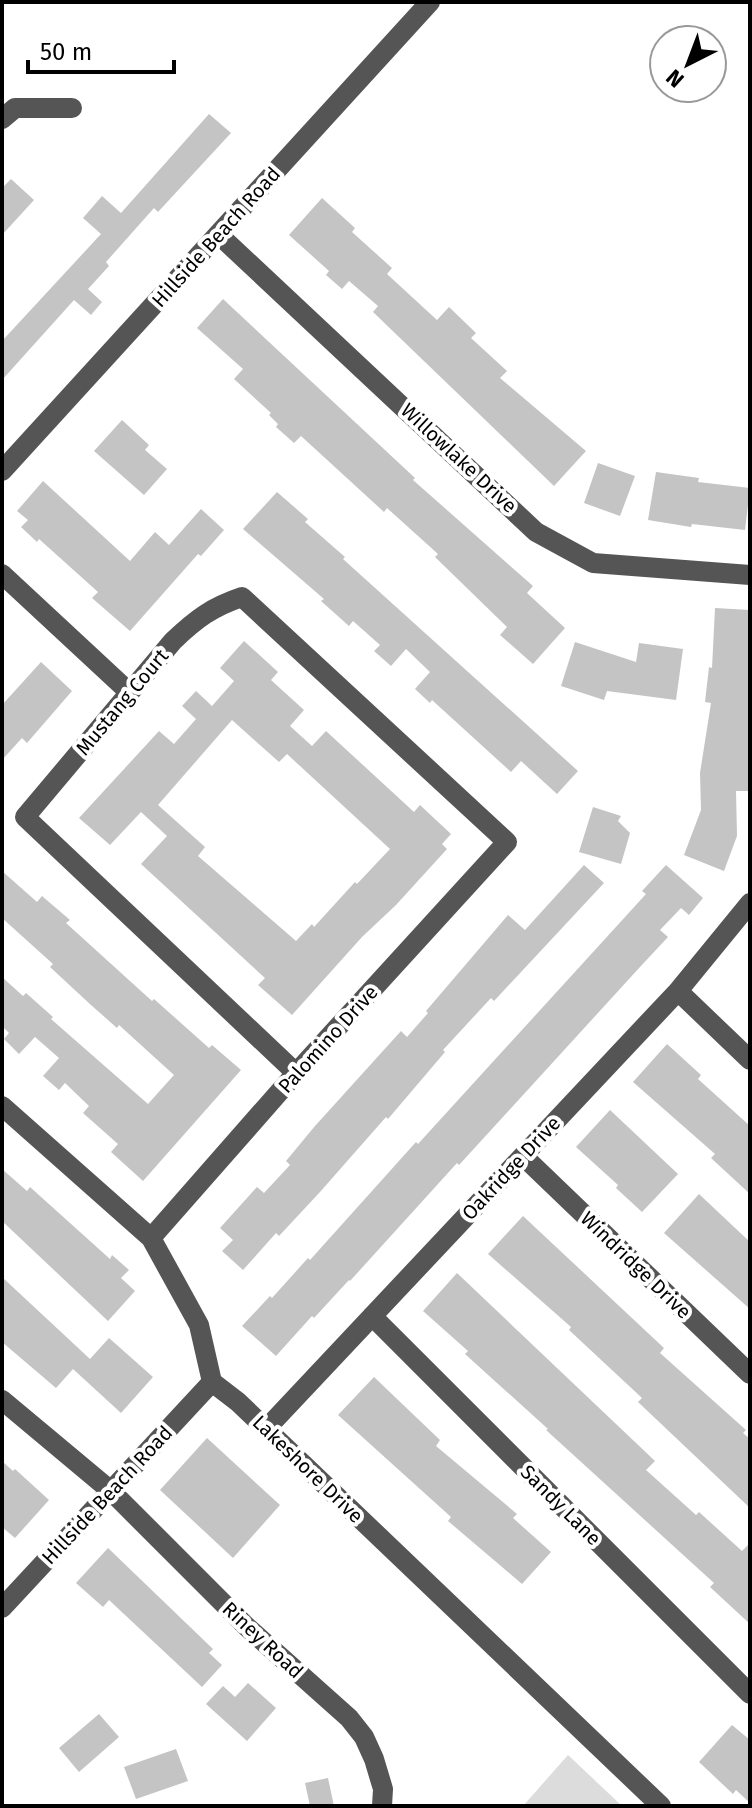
<svg xmlns="http://www.w3.org/2000/svg" width="752" height="1808" font-family="'Fira Sans',sans-serif">
<style>
.green{fill:#dcdcdc}
.building{fill:#c4c4c4;fill-rule:evenodd}
.lines{fill:none;stroke-linecap:round;stroke-linejoin:round}
.minor{stroke:#555;stroke-width:20}
.labels{text-anchor:middle;stroke-width:8;stroke-linejoin:round;paint-order:stroke}
.street-label{font-size:20px;fill:#000;stroke:#fff}
</style>
<rect width="100%" height="100%" fill="#fff"/>
<path class="green" d="M568,1755L622,1806H523Z"/>
<path class="building" d="M209,114L231,133L158,212L154,208L106,262L109,266L88,289L102,302L91,315L74,300L2,380V341L101,234L83,218L102,196L121,213Z
M11,179L34,200L2,235V188Z
M322,198L355,228L352,232L392,268L387,274L437,320L449,307L476,333L471,338L507,371L500,378L586,451L554,486L373,312L378,306L349,281L342,289L326,275L329,271L289,235Z
M223,299L415,478L413,480L533,586L527,593L565,628L533,664L500,635L507,627L435,557L438,554L387,508L384,512L301,436L294,443L276,427L278,424L269,415L271,413L234,379L243,369L197,328Z
M122,420L149,445L145,450L167,469L144,495L94,451Z
M598,463L635,476L620,516L584,503Z
M656,472L699,478L698,482L750,488L745,530L692,524L691,527L648,520Z
M43,481L130,561L155,532L169,545L201,509L224,530L201,556L198,554L130,631L92,598L98,592L39,539L37,542L21,527L28,520L17,511Z
M277,492L308,519L305,522L345,557L343,559L578,771L557,794L521,761L511,772L432,700L430,703L415,689L430,672L406,649L391,666L374,651L380,645L353,621L349,626L321,601L324,599L243,529Z
M715,608L750,610L749,791H736L737,836L724,871L684,855L701,810L700,773L711,703L705,702L709,667L712,668Z
M244,641L278,672L271,680L304,710L290,726L312,746L326,731L414,812L420,805L451,834L442,844L447,849L396,905L362,937L292,1015L258,985L265,978L141,864L167,836L141,812L110,845L79,818L159,731L174,744L196,719L182,706L196,691L212,706L234,681L220,668ZM232,720L279,762L287,754L390,849L357,884L355,882L314,927L312,924L296,941L198,856L205,847L158,805Z
M575,642L636,662L639,643L683,649L676,700L607,691L604,700L561,686Z
M41,662L72,691L27,743L22,738L2,760V705Z
M593,807L621,816L618,821L630,833L621,864L579,852Z
M584,865L604,883L494,1001L491,998L443,1050L445,1052L388,1119L386,1117L320,1192L279,1236L276,1233L243,1270L222,1251L233,1240L220,1228L257,1187L264,1193L290,1165L286,1161L315,1126L401,1031L407,1037L428,1013L426,1011L508,915L525,930Z
M666,865L703,898L689,915L681,908L660,930L668,937L640,967L459,1165L457,1163L350,1281L349,1280L314,1318L312,1316L276,1356L242,1326L270,1296L272,1298L308,1258L310,1260L416,1142L418,1144L646,894L642,891Z
M2,871L37,902L42,896L70,920L66,923L152,1001L154,999L209,1048L212,1045L241,1070L143,1181L111,1152L118,1144L83,1113L89,1106L65,1083L59,1090L43,1076L59,1058L35,1037L19,1054L4,1039L9,1033L2,1026V977L23,996L26,993L53,1017L51,1019L148,1104L174,1075L119,1025L117,1028L91,1005L50,967L53,964L2,918Z
M667,1044L701,1075L698,1079L750,1126V1194L711,1158L715,1154L633,1082Z
M610,1110L678,1174L642,1212L616,1188L618,1185L576,1147Z
M2,1169L27,1191L30,1187L110,1259L112,1255L129,1270L121,1278L135,1291L108,1321L2,1221Z
M699,1194L750,1242V1309L664,1233Z
M523,1216L664,1348L660,1353L746,1430L743,1433L750,1439V1508L638,1402L642,1398L569,1330L571,1327L488,1254Z
M457,1273L655,1461L646,1470L696,1515L699,1512L742,1551L750,1543V1624L710,1587L714,1583L546,1430L548,1429L465,1354L468,1351L423,1311Z
M2,1277L90,1359L109,1338L153,1377L121,1413L73,1369L56,1388L2,1342Z
M374,1377L440,1440L436,1446L517,1514L513,1518L551,1552L522,1584L448,1521L451,1517L338,1415Z
M207,1438L280,1505L233,1558L160,1490Z
M2,1461L13,1471L15,1469L49,1500L15,1538L2,1527Z
M108,1548L213,1649L209,1653L222,1665L202,1687L109,1600L103,1607L76,1583Z
M248,1683L276,1708L247,1741L206,1704L223,1686L235,1697Z
M99,1714L119,1737L79,1772L59,1748Z
M732,1725L750,1740V1803L736,1790L733,1794L699,1762Z
M176,1749L188,1781L136,1799L124,1767Z
M328,1778L334,1806H310L305,1783Z"/>
<g class="lines">
<path class="minor" d="M2,119L15,108H72
M218,234L536,532L593,563L750,575
M2,471L430,2
M2,574L129,692
M678,991L750,1060
M2,1106L151,1238L199,1325L212,1382L238,1402L661,1806
M523,1156L750,1374
M151,1238L296,1073L507,842L242,597C212,607 196,619 173,641L25,817L296,1073
M372,1316L750,1694
M2,1400L111,1491L247,1627L349,1718L364,1737L374,1759L383,1789L382,1806
M266,1429L678,991L750,903
M2,1608L212,1382"/>
</g>
<g class="labels">
<g class="street-label">
<text transform="translate(216 237) rotate(-48)" y="7">Hillside Beach Road</text>
<text transform="translate(459 458) rotate(43)" y="7">Willowlake Drive</text>
<text transform="translate(122 702) rotate(-50)" y="7">Mustang Court</text>
<text transform="translate(328 1039) rotate(-48)" y="7">Palomino Drive</text>
<text transform="translate(511 1168) rotate(-47)" y="7">Oakridge Drive</text>
<text transform="translate(636 1265) rotate(44)" y="7">Windridge Drive</text>
<text transform="translate(308 1469) rotate(44)" y="7">Lakeshore Drive</text>
<text transform="translate(107 1495) rotate(-47)" y="7">Hillside Beach Road</text>
<text transform="translate(561 1505) rotate(45)" y="7">Sandy Lane</text>
<text transform="translate(263 1640) rotate(43)" y="7">Riney Road</text>
</g>
</g>
<rect width="752" height="1808" fill="none" stroke="#000000" stroke-width="8"/>
<g transform="translate(688 64) rotate(222)"><circle r="38" fill="#ffffff" stroke="#999999" stroke-width="2"/>
<path d="M0-6L14 30L0 20L-14 30Z" fill="#000000"/>
<text y="-12" font-size="22" font-weight="bold" text-anchor="middle" fill="#000000">N</text>
</g>
<path d="M28 60v12h146v-12" fill="none" stroke="#000000" stroke-width="4"/>
<text x="40" y="60" font-size="24" fill="#000000" stroke="#ffffff" stroke-width="6" paint-order="stroke">50 m</text>
</svg>
